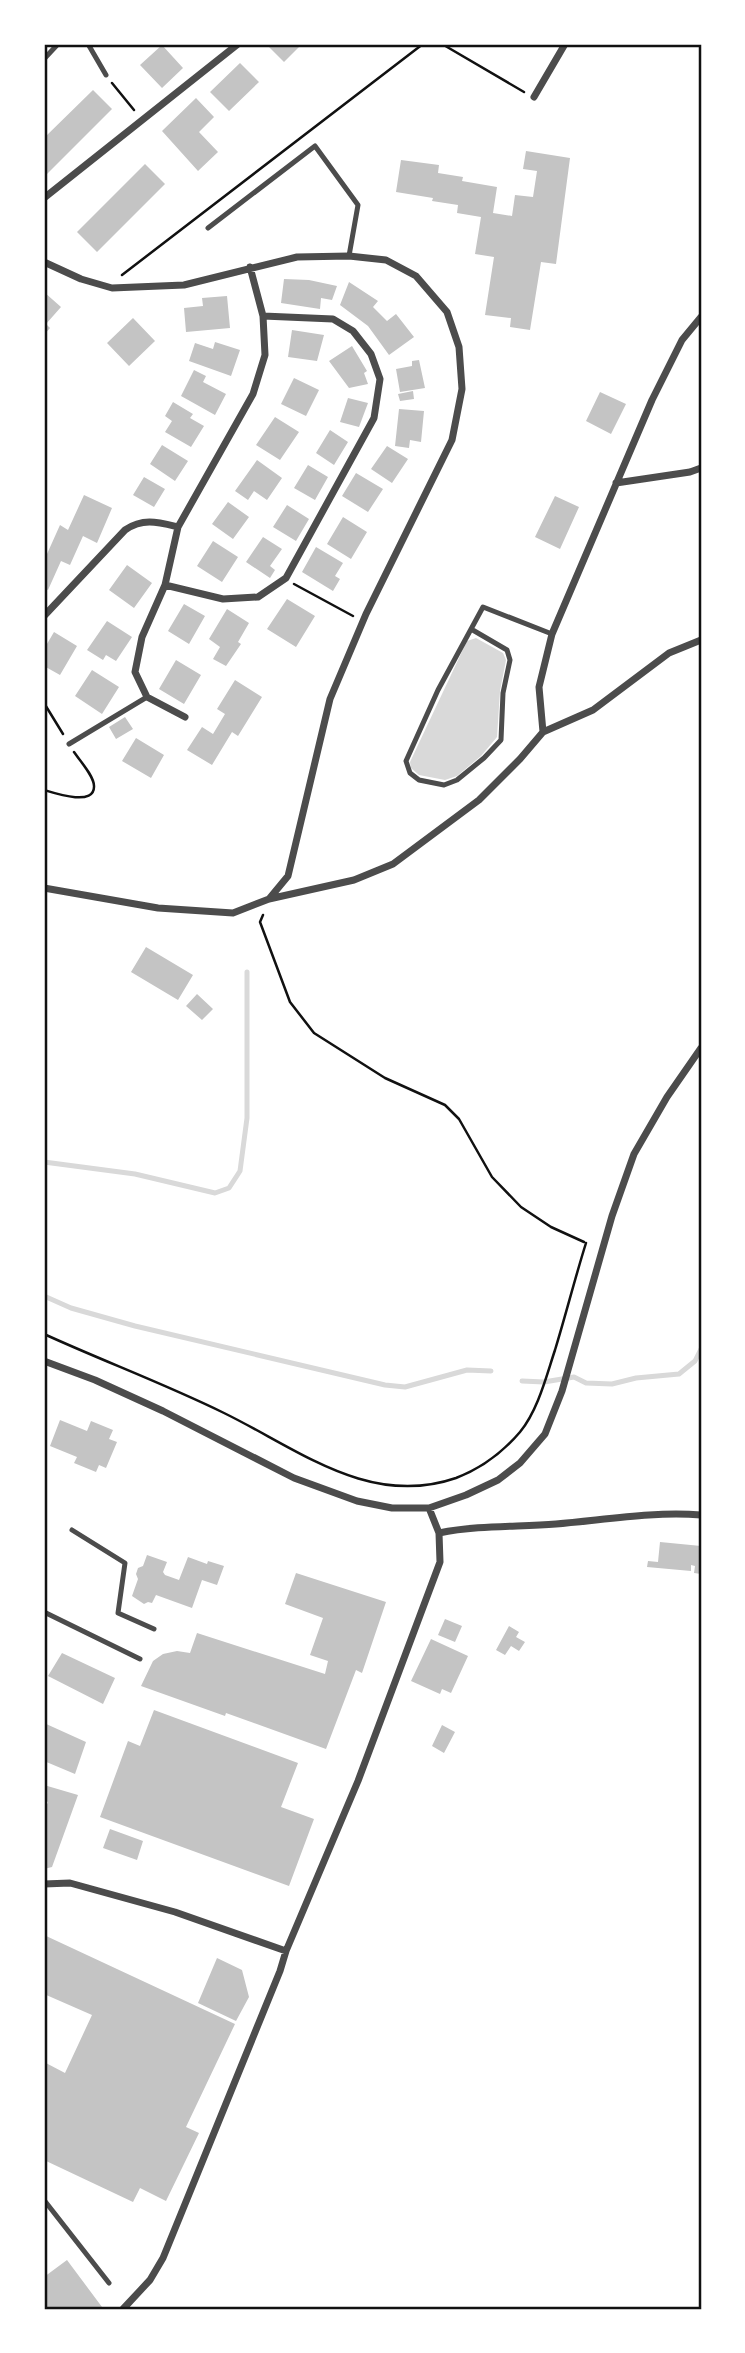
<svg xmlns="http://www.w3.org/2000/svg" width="745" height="2353" font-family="Helvetica,sans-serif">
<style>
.water{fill:#d9d9d9}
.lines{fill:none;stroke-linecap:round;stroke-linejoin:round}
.stream{stroke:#d9d9d9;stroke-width:5}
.building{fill:#c4c4c4}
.path{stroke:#111;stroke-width:2.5}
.service{stroke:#4c4c4c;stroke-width:5}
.minor{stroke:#4c4c4c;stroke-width:7}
.neatline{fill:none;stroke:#111;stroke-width:2.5}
</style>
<rect width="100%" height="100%" fill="#fff"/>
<path class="water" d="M476,638L503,653L506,660L500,691L497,737L481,756L457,776L445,780L419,775L411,768L410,762L467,641Z"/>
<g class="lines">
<path class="stream" d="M44,1162L135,1174L215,1193L229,1188L240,1171L247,1118V972
M44,1296L71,1308L135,1326L385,1385L405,1387L467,1370L491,1371
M522,1381L544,1382L574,1377L586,1383L612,1384L636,1378L679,1374L695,1361L701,1349"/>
</g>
<path class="building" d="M266,44H302L284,62Z
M162,45L183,68L162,88L140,65Z
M240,63L259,82L229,111L210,92Z
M93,90L112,109L44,177V138Z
M196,98L214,117L199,132L218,152L198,171L162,131Z
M526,151L570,158L556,264L541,262L530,330L510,327L511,318L485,315L494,257L475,254L481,217L457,213L458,205L432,201L433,198L396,192L401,160L439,165L438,173L463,177L462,181L497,187L493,213L512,216L515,195L533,197L537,171L523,169Z
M145,164L165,184L97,252L77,232Z
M284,279L309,280L337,286L332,300L321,298L320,309L281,303Z
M349,282L378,301L373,307L387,321L396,314L414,337L389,355L368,326L340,305Z
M44,292L61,307L46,324L50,328L44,335Z
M227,296L230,328L186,332L184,308L203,306L202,298Z
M133,318L155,341L129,366L107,343Z
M292,330L324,335L317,361L288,357Z
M215,342L240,350L231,376L189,361L195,343L213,349Z
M352,346L367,371L364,373L368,384L349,388L329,361Z
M419,360L425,388L400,392L396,369L412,366V361Z
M194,370L206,376L203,382L226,394L215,415L181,396Z
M294,378L319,390L306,416L281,404Z
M413,391L414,399L400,401L398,394Z
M600,392L626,404L611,434L586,421Z
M348,398L368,403L359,427L340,422Z
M173,402L193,414L190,418L204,426L191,447L165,432L172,421L165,416Z
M399,409L424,411L421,442L410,440L409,448L395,446Z
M275,417L299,432L280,460L256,445Z
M330,430L348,442L334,465L316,453Z
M162,445L188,461L175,481L150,464Z
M387,446L408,459L392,483L371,469Z
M257,460L282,478L267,500L254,491L248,500L235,491Z
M308,465L328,477L315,500L294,488Z
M356,473L383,489L368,512L342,496Z
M144,477L165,489L154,507L133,495Z
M84,495L112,508L97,543L83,536L70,565L61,561L48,590L44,588V553L47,554L60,525L68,530Z
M555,496L579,507L560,549L535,537Z
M228,502L249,517L233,539L212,524Z
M287,505L309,519L296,541L273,527Z
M343,517L367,532L351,559L327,544Z
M263,537L282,549L270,566L275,570L270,578L246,562Z
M213,541L238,557L222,582L197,566Z
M316,547L343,563L335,576L340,579L333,591L302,572Z
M127,565L152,583L134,608L109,590Z
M287,599L315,616L296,647L267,629Z
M184,604L205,616L189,644L168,631Z
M227,609L249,623L238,642L241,644L226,666L213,659L220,647L209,639Z
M107,621L132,637L116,661L106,655L103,660L87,650Z
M54,632L77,646L60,675L44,666V649Z
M176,660L201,675L184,704L159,689Z
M92,670L119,687L102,714L75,696Z
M235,680L262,697L238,736L232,732L212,765L187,750L202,727L213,734L225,714L217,709Z
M125,717L133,729L116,739L109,727Z
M136,738L164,755L151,778L122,761Z
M146,947L193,975L178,1000L131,972Z
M197,994L213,1009L202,1020L186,1006Z
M60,1420L87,1431L91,1421L113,1430L109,1439L117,1442L106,1468L99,1465L96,1472L74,1463L77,1457L50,1446Z
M660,1542L701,1546V1574L694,1573L695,1566L691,1565V1571L647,1567L648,1561L658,1562Z
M147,1555L167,1562L163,1572L165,1575L179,1580L188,1557L207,1564L208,1561L224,1566L217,1585L202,1580L192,1608L156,1595L152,1603L148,1602L144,1604L132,1596L138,1579L136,1574L138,1568L143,1566Z
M296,1573L386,1602L362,1673L356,1670L326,1749L226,1713L225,1716L141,1686L153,1661L163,1654L177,1651L190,1653L197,1633L325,1674L328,1661L310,1655L323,1618L285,1604Z
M445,1619L462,1626L455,1642L438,1635Z
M509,1626L519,1632L516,1637L525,1642L519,1651L511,1646L505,1655L496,1650Z
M431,1639L468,1656L451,1693L442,1689L440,1694L411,1681Z
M62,1653L115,1678L103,1704L48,1676Z
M154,1710L298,1763L281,1807L314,1819L289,1886L100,1817L128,1741L140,1746Z
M44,1723L86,1742L75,1774L44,1761Z
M442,1725L455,1732L444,1753L432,1746Z
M44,1785L78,1795L52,1867L44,1869V1812L48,1802L44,1800Z
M110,1829L143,1841L137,1860L103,1848Z
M44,1935L235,2024L186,2127L199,2133L166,2201L140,2188L133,2202L44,2160V2062L65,2073L92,2015L44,1994Z
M217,1958L242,1970L249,1997L236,2021L198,2003Z
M67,2260L102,2307L99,2309H44V2277Z"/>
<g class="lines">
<path class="path" d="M415,44L419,47L424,44
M442,44L524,92
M112,83L134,110
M122,275L419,47
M294,584L353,616
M44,703L63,734
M44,790C54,793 95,807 94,786C94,776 80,761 74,752
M263,915L260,922L290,1002L314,1033L385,1078L445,1105L459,1119L492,1177L521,1207L551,1227L584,1242
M44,1334C103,1361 165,1384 224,1413C298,1449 369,1508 456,1478C480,1469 503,1452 520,1432C538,1410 546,1377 555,1350C566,1314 575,1278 586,1243"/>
<path class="service" d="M88,44L106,75
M44,59L58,44
M208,228L315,146L358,205L349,256
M471,629L507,650L510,660L503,693L501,740L484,758L457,780L444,785L419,780L410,773L406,761L438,690L483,607L552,634
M69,744L147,697
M72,1530L125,1563L118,1613L154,1629
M44,1612L140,1659
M44,2200L109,2283"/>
<path class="minor" d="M534,97L565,44
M44,198L238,44
M44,262L81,279L112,288L184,285L297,257L349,256L386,260L416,276L447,312L459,347L462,389L452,440L366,614L330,699L288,876L269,899
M616,483L690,472L701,468
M165,585L223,599L258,597L286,578L374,418L380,379L371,354L353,331L333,319L263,316
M44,616L125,530C143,518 157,522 178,527
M185,717L147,697L135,672L142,637L165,585L178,527L253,394L265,355L263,316L250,267
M543,732L539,687L552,634L652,400L682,340L701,317
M44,888L158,908L233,913L269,899L354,880L393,864L479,800L520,759L543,732L593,710L669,653L701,640
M44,1361L95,1380L163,1411L294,1478L357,1501L392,1508H429L466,1495L498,1480L520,1463L545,1434L562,1391L612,1216L634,1154L667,1097L701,1048
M439,1533C478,1525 517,1527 556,1524C604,1520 654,1511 701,1515
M44,1884L70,1883L175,1912L286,1951
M123,2309L150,2280L163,2258L280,1971L286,1951L358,1781L440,1562L439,1533L429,1508"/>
</g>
<rect width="745" height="2353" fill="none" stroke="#ffffff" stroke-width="91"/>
<rect x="46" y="46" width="654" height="2262" class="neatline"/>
</svg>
